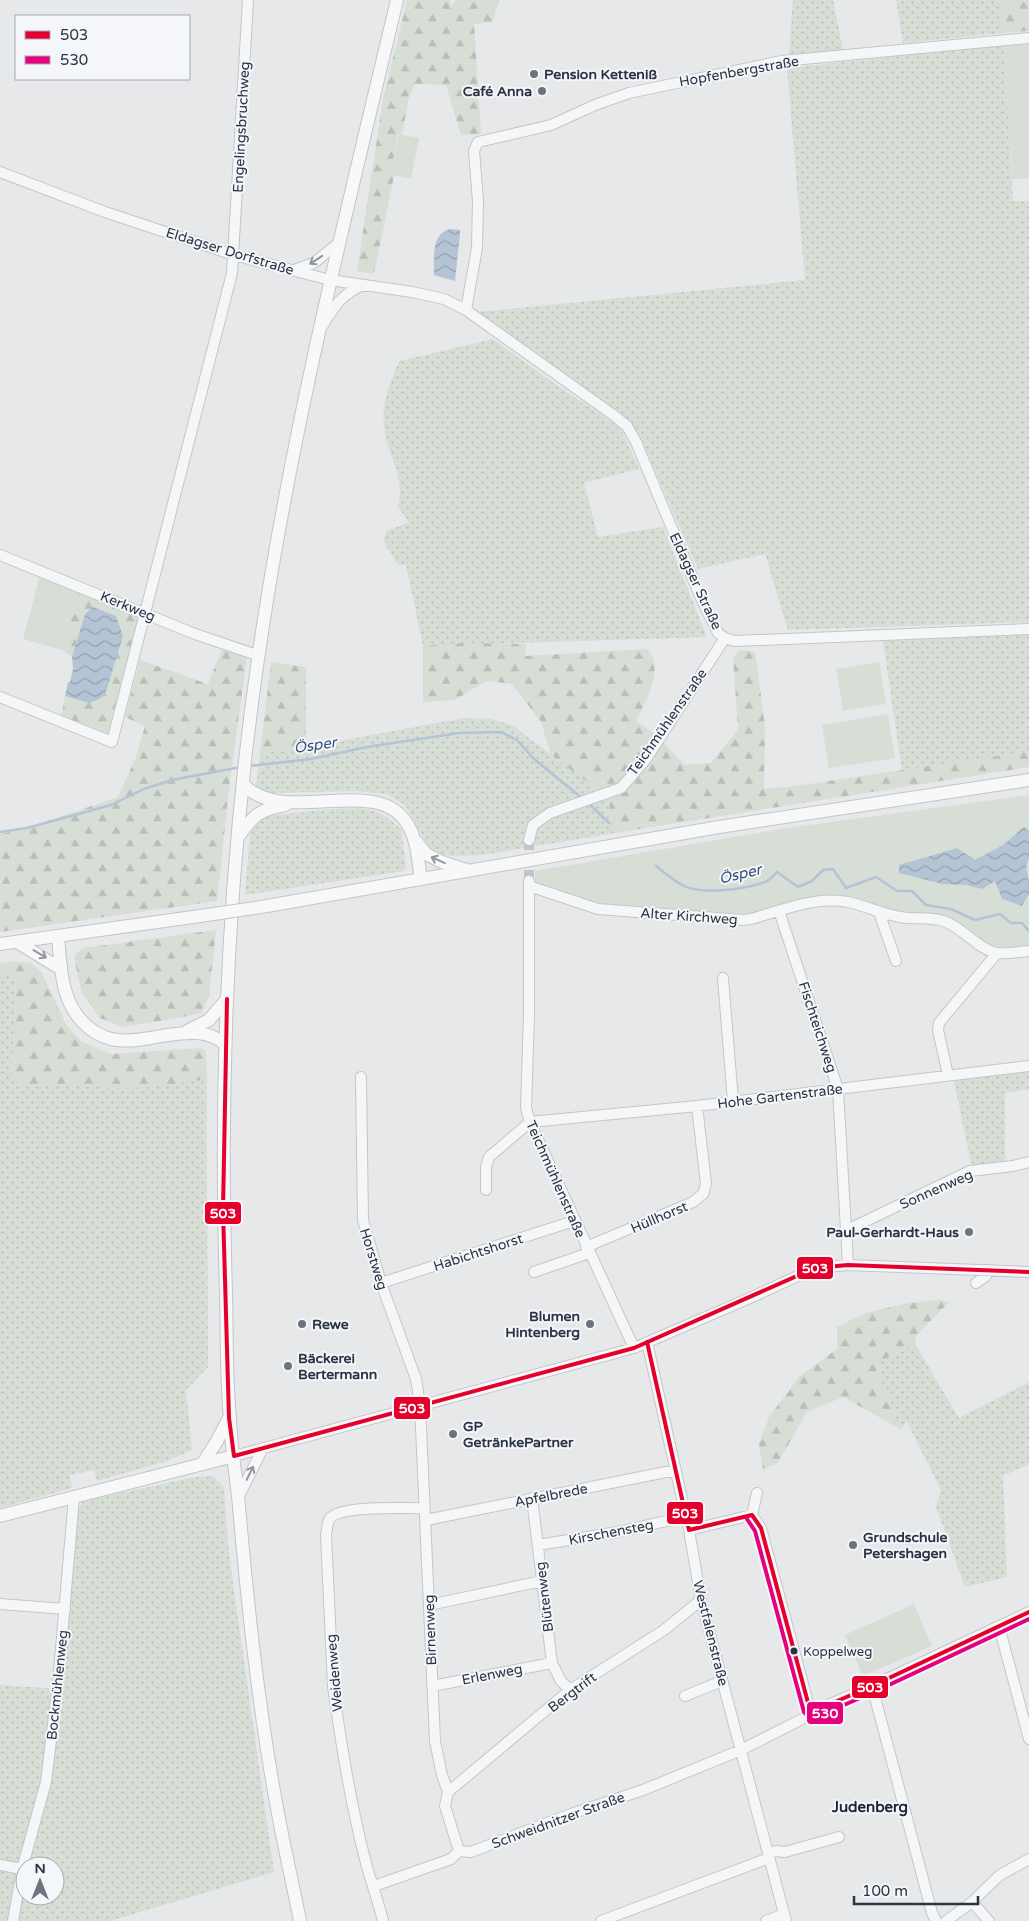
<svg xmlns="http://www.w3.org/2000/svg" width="1029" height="1921" font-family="'Varela Round',sans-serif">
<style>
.grass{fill:url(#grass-dots);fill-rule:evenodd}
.forest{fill:url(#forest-firs)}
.park{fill:#d6ded6}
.water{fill:url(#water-waves)}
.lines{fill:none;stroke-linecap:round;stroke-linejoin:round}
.stream{stroke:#b4c4d5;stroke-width:2.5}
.minor-tunnel{stroke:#c1c4c9;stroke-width:10;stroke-dasharray:10 5;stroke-linecap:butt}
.minor-casing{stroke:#c4c6c8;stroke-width:12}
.major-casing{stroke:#c2c5c8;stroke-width:14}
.minor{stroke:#f5f6f7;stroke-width:10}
.major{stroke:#f8f8f8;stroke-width:12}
.major-bridge-casing{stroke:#c2c5c8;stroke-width:14;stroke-linecap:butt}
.major-bridge{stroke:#f8f8f8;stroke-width:12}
.bus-1-casing{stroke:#f4f6f9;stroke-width:8}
.bus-2-casing{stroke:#f4f6f9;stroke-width:8}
.bus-1{stroke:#e4002b;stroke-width:4}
.bus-2{stroke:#e5007d;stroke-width:4}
.oneway{stroke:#90959e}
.oneway2{stroke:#92969e}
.poi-dot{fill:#6c737f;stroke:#f4f6f9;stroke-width:2}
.bus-dot{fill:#2b3445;stroke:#f4f6f9;stroke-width:2}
.labels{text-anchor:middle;stroke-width:4;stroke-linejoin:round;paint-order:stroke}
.bus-label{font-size:13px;fill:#2b3445;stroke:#f4f6f9;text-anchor:start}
.street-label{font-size:14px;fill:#2b3445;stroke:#f4f6f9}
.poi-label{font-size:14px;font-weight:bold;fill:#2b3445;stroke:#f4f6f9;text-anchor:start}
.water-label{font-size:15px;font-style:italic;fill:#34527a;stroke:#f4f6f9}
.neighbourhood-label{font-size:15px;font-weight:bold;fill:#1d2536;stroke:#f4f6f9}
.line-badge{stroke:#f4f6f9;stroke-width:2}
.badge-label{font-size:14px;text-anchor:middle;font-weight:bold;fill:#fff}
</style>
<defs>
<pattern id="grass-dots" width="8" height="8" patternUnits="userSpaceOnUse" patternTransform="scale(1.25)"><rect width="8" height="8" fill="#d6ded6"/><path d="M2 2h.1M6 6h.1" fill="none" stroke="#b8bfb9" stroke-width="1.8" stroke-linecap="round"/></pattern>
<pattern id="forest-firs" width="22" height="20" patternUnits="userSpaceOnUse" patternTransform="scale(1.25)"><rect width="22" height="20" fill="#d6ded6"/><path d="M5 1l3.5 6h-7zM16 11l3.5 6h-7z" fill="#b8bfb9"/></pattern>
<pattern id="water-waves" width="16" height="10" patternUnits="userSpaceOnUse" patternTransform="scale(1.25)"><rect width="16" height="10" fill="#b4c4d5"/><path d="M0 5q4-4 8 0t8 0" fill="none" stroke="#93a0af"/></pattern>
</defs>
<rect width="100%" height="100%" fill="#e6e8ea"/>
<path class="grass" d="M793,0H833L843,50L789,54Z
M896,0H1001L1002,33L903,43Z
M1004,45L1013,201H1029V622L788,630L765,554L698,569L640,436L622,414L478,312L805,280L787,68Z
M493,339L559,387L611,421L622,431L639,469L584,483L598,537L663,527L707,637L423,646L406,565H398L383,540L387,531L409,522L398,507C406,478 389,459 385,432C380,405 389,386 399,361Z
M1029,634V751L902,771L883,641Z
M464,718L491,719L513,726L609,798L610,820L621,832L483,855L452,856L437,854L428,846L405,805L387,794L357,791L271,793L256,788L260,753L306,747Z
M332,809C367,809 373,804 401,829L406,867L403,871L245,895L250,835L256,823L266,816Z
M9,972L16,981L12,1072L23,1086L54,1085L120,1088L201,1080L207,1072C206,1170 208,1268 208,1367L186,1390L192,1450L167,1461L97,1481L94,1470L70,1475L72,1488L0,1508V973Z
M1029,1069V1089L1005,1093V1164L977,1167L971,1163L954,1081L955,1078Z
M915,1344L959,1418L1029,1382V1464L1003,1476L1007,1577L965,1587L936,1507L941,1490L907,1422L900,1429L877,1362Z
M213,1476L224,1487L228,1543L235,1598L274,1872L110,1921H0V1685L60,1689L78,1510L83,1501L195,1477ZM25,1866H55V1896H25Z"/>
<path class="forest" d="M407,0H450L451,6L456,0H500L492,22L474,24L481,134L461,135L446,85L415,84L409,97L402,135L398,134L391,175L394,176L374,274L357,271L383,99Z
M1001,0H1029V31L1002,33Z
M79,592L136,614L140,624L108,737L61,718L65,696L89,703L85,614L72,657L62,650Z
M465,643L526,644L525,656L648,649C664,671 647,699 636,721L655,734L685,765L711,763L738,730L733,657L741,650L755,652L765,726L764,789L796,786L1029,751V767L621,832L610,820L609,798L551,755L541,722L512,684L486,681L455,700L423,702V646Z
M222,649L247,657L230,780L217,901L0,932V834L27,828L118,797L136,757L145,726L125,717L140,660L208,684Z
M271,662L306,667V747L260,753Z
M216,930L209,996L201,1013L178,1018L123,1027L100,1018L82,993L75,963V954L84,948Z
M13,961L31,963L42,973L67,1026L82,1042L111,1054L200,1048L206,1051L207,1072L201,1080C174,1084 147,1089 120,1088C88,1087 56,1085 23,1086L12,1072L16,981L9,972L0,973V963Z
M940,1300L949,1302L916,1336L915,1344L877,1362L900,1429L843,1397L807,1412L777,1464L763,1469L759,1444L769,1417L800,1376L837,1349V1327L866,1313L908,1303Z"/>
<path class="park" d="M1029,44V179H1012L1004,45Z
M399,134L419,138L411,179L391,175Z
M40,576L79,592L62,650L23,639Z
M879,662L886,704L843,711L836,669Z
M888,714L895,758L829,768L822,725Z
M1029,795V947H1001L984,943L972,932L945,916L907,913L846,899L747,914L598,906L535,882V871L781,829Z
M914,1604L932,1646L863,1676L845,1635Z"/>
<path class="water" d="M451,229L460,230V234L455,281L434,275C434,259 431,232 451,229Z
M93,607L116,616L123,636L106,692L101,698L89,703L65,696L68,682H70L73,669L72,657L85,614Z
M1024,827L1029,831V858L1026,867L1029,881V894L1022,906L1002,899L995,881L982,889L966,885L943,884L899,873V865L957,848L975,860L1003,845Z"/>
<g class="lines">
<path class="stream" d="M249,766L311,759L367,747L459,733L501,732L517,740L534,759L582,798
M588,803L609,823
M0,832L27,828L111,805L144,789L172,780L241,767
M656,866C665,873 674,881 684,886C703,895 746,889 765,882C770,880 774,875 777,872L798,887L812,881L823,870L833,869L846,888L876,877L897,891H912L926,905L951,909L975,920L1000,914L1011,923H1022L1029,931"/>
<path class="minor-tunnel" d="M529,840V880"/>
<g class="minor-casing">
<path id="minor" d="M0,172L105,212L234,255L330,280L412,292L444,299L466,310L612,414L627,426L636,442L701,598L718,633L725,638L735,641L1029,629
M294,270L314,263L337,244
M466,310L477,248L478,201L474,151L478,142L551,125L595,105L629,93L782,61L1029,38
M323,325C335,305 341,295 363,285
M0,555L195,634L257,655
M0,697L112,742L232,273L248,0
M529,840L533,825L550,813L621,788L646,759L725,638
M529,881V1015L526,1108L530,1122L634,1348
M529,886L598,909L743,920L751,919C783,910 815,896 848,902C866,906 882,914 900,917C916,920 931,916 946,922C964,929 980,951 998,953C1008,954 1019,952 1029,951
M779,911L838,1089L848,1265
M879,912L896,961
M723,978L733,1101
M948,1075L938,1030L939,1023L997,953
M361,1077L363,1220L381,1283L416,1379L420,1405L435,1741L442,1775L448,1792L445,1806L459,1851
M530,1122L697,1106L1029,1066
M486,1190V1167L489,1157L530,1122
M847,1230L970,1171L1013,1166L1029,1162
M586,1247L693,1202L703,1194L706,1184L697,1106
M534,1272L589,1253
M381,1283L574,1221
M976,1283L986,1276L988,1270
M647,1342L689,1530L701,1600L786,1921
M234,1456L634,1348L750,1298L815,1268L848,1265L1029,1272
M757,1493L752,1515L761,1528L810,1710
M238,1498L263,1448
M532,1498L552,1663L561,1681L570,1690
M426,1520L676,1470
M689,1530L752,1515
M538,1545L618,1532L684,1517
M0,1604L65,1609
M429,1605L542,1581
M999,1626L1029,1739
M432,1686L552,1663
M872,1686L932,1913L936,1921
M685,1696L722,1681
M448,1792L570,1690L664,1630L701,1600
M768,1853L776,1851L785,1852L839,1837
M0,1865L22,1869
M374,1886L451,1859L459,1851L471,1852L571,1814L643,1790L741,1750L806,1717L810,1710L821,1708L872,1686L1029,1612
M972,1902L989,1921
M13,1921L22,1869L46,1782L58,1683L74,1497
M383,1921C378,1900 370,1880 365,1859C350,1802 341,1744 333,1686L326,1535C327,1531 327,1524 329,1520C337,1504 406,1509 424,1508
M601,1921L769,1858
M766,1921L784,1914
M946,1921L972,1902L1000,1875L1029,1859"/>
</g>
<g class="major-casing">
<path id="major" d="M243,784C284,829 380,770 409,827C418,843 418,862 421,879
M238,837C254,815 258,810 285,805
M416,841L426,854L442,862L466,870
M261,907L719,827L1029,780
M58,936C61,971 61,1008 92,1030C99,1035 108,1039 117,1040C133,1042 151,1038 167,1035C188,1032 208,1030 225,1044
M17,942L61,969
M0,944L207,915
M187,1031L209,1020L227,999
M203,1463L217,1441L229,1418
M0,1516L234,1456
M300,1921C292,1880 282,1838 275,1797C257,1697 247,1597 238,1496C235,1470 231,1445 230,1419C226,1377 227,1334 226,1292C219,1081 228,868 258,659C290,436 345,218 397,0"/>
</g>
<use href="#minor" class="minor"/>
<use href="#major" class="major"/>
<g class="major-bridge-casing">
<path id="major-bridge" d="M207,915L261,907"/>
</g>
<use href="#major-bridge" class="major-bridge"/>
<g class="bus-1-casing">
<path id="bus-1" d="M227,999L223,1210L229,1418L234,1456L634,1348L815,1268L848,1265L1029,1272
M647,1342L689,1530L752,1515L761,1528L810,1710L821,1708L872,1686L1029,1612"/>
</g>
<g class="bus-2-casing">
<path id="bus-2" d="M747,1519L755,1531L804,1712L808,1716L823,1714L874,1692L1029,1619"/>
</g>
<use href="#bus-1" class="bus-1"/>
<use href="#bus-2" class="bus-2"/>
</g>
<defs><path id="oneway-shaft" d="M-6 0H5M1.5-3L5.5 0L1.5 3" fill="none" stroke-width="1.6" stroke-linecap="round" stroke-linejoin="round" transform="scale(1.25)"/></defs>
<g class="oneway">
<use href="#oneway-shaft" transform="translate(316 260) rotate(147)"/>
<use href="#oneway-shaft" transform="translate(250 1473) rotate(-64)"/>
</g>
<g class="oneway2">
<use href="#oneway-shaft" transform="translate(438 860) rotate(-156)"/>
<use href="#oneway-shaft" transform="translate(40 954) rotate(31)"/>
</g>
<g class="poi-dot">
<circle cx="534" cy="74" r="5"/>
<circle cx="542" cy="91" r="5"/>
<circle cx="969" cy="1232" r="5"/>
<circle cx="302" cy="1324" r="5"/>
<circle cx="590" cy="1324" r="5"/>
<circle cx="288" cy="1366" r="5"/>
<circle cx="453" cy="1434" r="5"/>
<circle cx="853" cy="1545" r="5"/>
</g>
<circle class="bus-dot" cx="794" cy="1651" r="4.5"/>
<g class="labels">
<g class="bus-label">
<text x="803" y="1656">Koppelweg</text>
</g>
<g class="street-label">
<text transform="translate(739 71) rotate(-10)" y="5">Hopfenbergstraße</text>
<text transform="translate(241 127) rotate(-87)" y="5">Engelingsbruchweg</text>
<text transform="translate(230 251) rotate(17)" y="5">Eldagser Dorfstraße</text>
<text transform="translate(696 581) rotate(65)" y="5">Eldagser Straße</text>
<text transform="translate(128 606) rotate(22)" y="5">Kerkweg</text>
<text transform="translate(667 722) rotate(-55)" y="5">Teichmühlenstraße</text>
<text transform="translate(689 916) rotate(4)" y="5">Alter Kirchweg</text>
<text transform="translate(818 1027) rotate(72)" y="5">Fischteichweg</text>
<text transform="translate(780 1096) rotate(-7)" y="5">Hohe Gartenstraße</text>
<text transform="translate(556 1179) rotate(66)" y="5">Teichmühlenstraße</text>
<text transform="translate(936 1189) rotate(-24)" y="5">Sonnenweg</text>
<text transform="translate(659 1217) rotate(-23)" y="5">Hüllhorst</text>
<text transform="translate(478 1252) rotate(-18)" y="5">Habichtshorst</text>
<text transform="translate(374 1259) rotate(73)" y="5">Horstweg</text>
<text transform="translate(551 1495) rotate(-11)" y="5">Apfelbrede</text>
<text transform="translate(611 1532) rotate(-11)" y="5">Kirschensteg</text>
<text transform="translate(544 1597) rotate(-97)" y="5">Blütenweg</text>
<text transform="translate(430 1630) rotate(-92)" y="5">Birnenweg</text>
<text transform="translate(711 1633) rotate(76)" y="5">Westfalenstraße</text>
<text transform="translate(334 1673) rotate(-95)" y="5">Weidenweg</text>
<text transform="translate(492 1674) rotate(-11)" y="5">Erlenweg</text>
<text transform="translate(57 1685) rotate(-84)" y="5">Bockmühlenweg</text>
<text transform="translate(572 1692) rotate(-37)" y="5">Bergtrift</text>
<text transform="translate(558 1820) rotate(-20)" y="5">Schweidnitzer Straße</text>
</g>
<g class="poi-label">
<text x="544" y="79">Pension Ketteniß</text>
<text x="532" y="96" text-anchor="end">Café Anna</text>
<text x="959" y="1237" text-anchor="end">Paul-Gerhardt-Haus</text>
<text x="580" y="1321" text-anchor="end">Blumen<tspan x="580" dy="16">Hintenberg</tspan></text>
<text x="312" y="1329">Rewe</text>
<text x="298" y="1363">Bäckerei<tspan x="298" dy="16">Bertermann</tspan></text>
<text x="463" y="1431">GP<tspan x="463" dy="16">GetränkePartner</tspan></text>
<text x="863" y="1542">Grundschule<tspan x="863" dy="16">Petershagen</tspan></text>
</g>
<g class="water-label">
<text transform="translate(315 745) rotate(-8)" y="5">Ösper</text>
<text transform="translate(740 874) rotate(-13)" y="5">Ösper</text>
</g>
<g class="neighbourhood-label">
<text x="870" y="1812">Judenberg</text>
</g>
</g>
<g class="line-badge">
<rect x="204" y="1201" width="38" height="24" rx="5" fill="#e4002b"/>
<rect x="796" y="1256" width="38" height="24" rx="5" fill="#e4002b"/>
<rect x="393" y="1396" width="38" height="24" rx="5" fill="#e4002b"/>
<rect x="666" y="1501" width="38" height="24" rx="5" fill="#e4002b"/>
<rect x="851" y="1675" width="38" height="24" rx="5" fill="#e4002b"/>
<rect x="806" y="1701" width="38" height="24" rx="5" fill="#e5007d"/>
</g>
<g class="badge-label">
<text x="223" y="1218">503</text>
<text x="815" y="1273">503</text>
<text x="412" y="1413">503</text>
<text x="685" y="1518">503</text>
<text x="870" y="1692">503</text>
<text x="825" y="1718">530</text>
</g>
<rect x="15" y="15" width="175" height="65" fill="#f4f6f9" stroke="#a4a8b1"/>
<rect x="25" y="31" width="25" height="8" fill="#e4002b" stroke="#a4a8b1"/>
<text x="60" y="40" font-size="15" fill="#2b3445">503</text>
<rect x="25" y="56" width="25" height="8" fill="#e5007d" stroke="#a4a8b1"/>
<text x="60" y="65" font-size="15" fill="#2b3445">530</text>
<g transform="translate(40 1881)"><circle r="24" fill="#f4f6f9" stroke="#a4a8b1"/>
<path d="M0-4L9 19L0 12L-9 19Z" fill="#6c737f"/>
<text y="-8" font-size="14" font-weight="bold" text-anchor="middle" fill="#2b3445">N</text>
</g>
<path d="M854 1896v8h124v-8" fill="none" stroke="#2b3445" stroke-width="2.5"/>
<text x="862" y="1896" font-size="15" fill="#2b3445" stroke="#f4f6f9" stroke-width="4" paint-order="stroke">100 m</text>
</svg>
